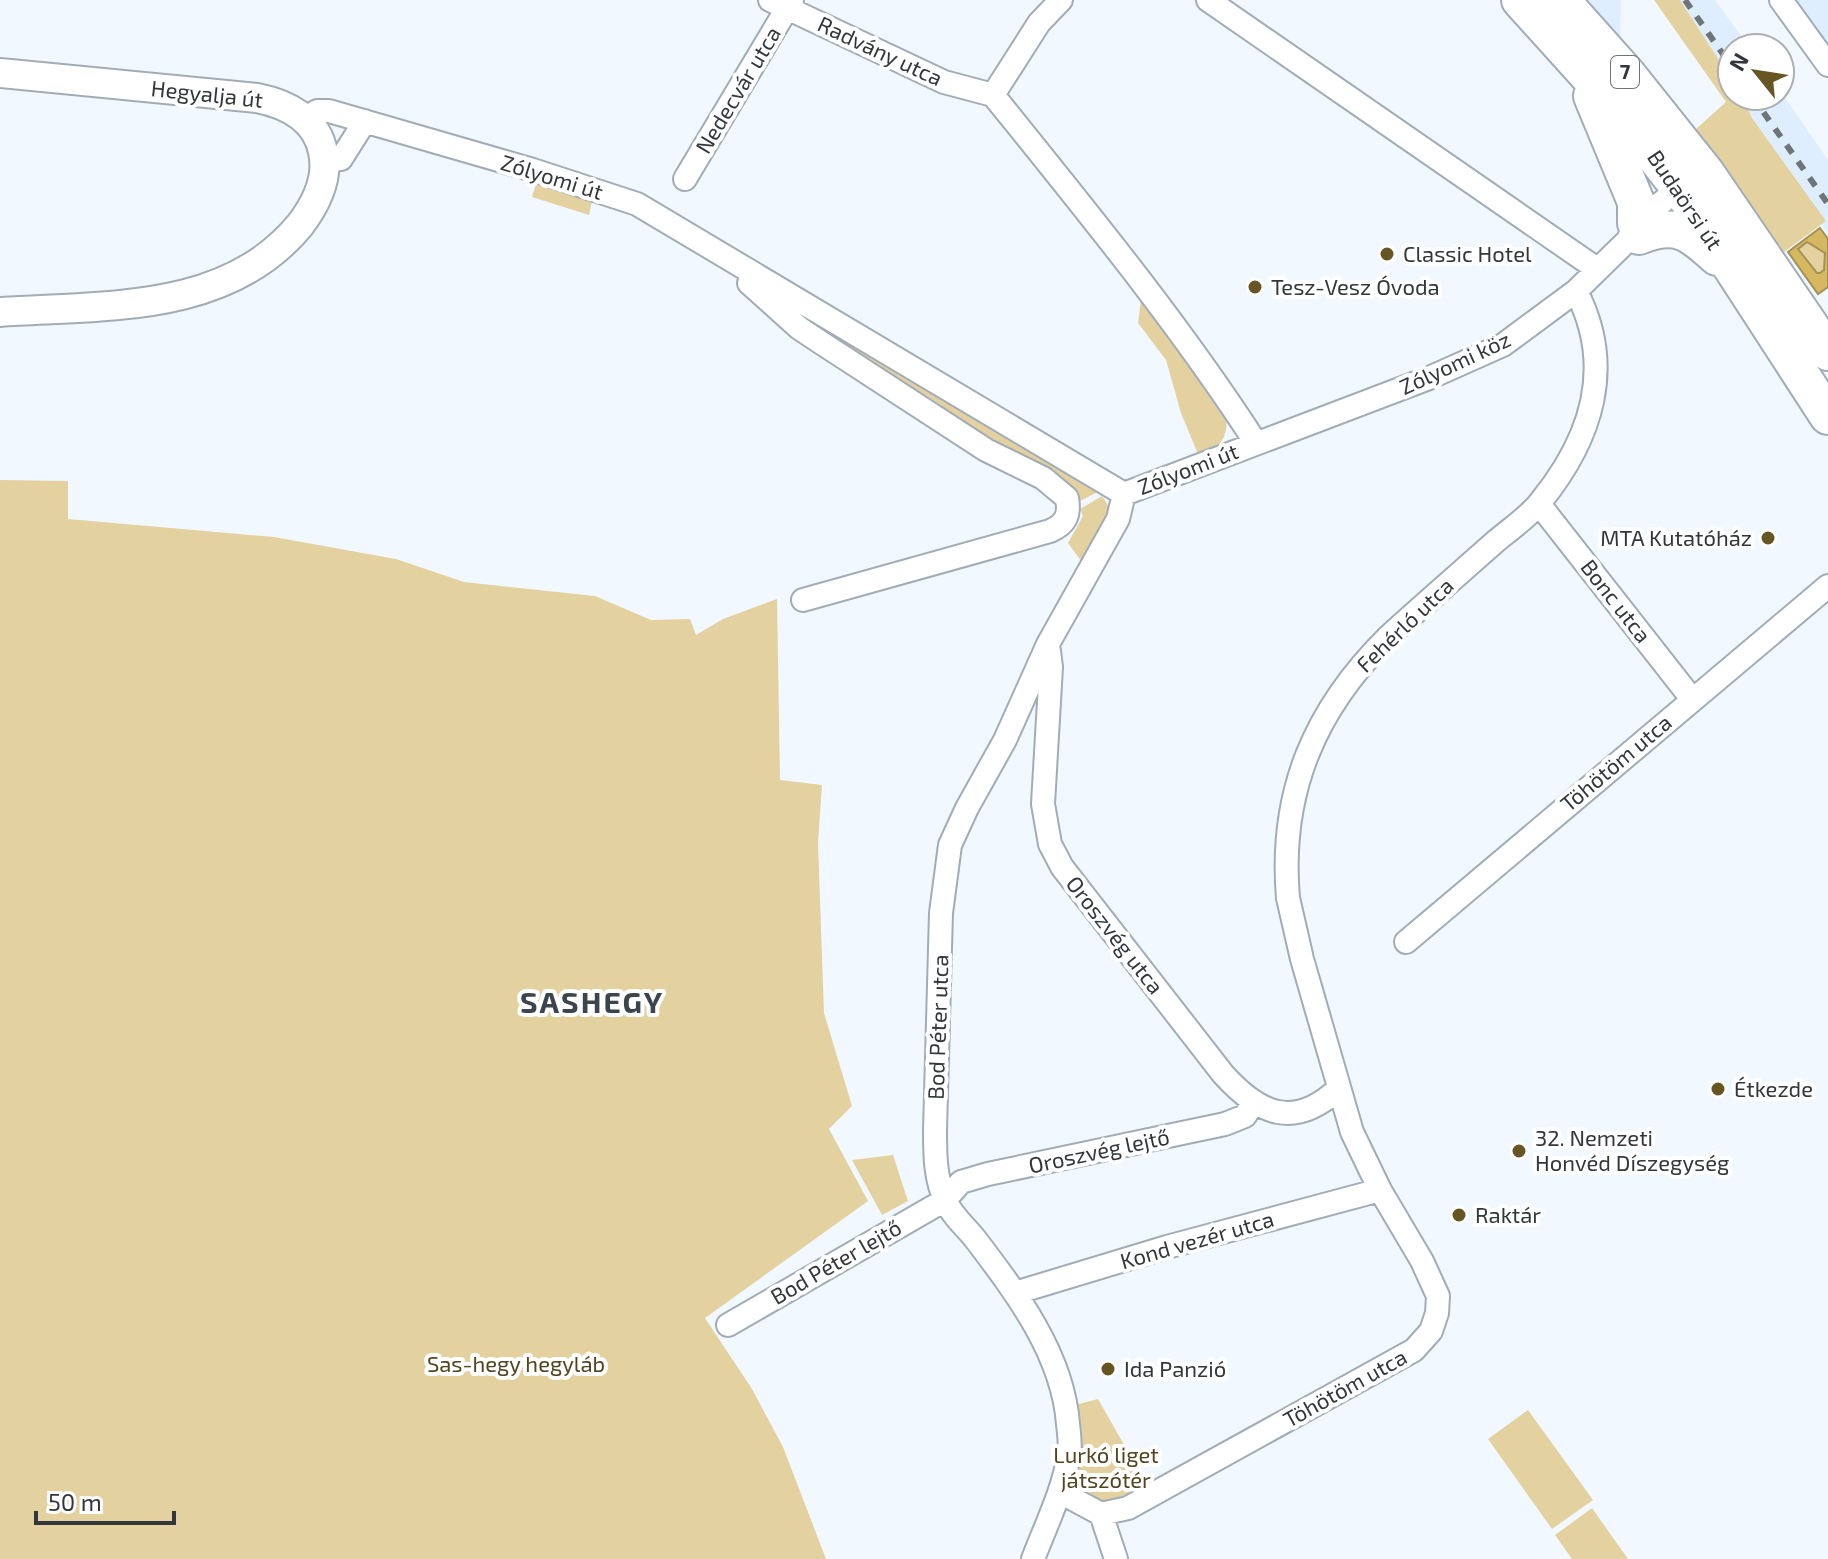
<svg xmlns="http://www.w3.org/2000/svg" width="1828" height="1559" font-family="'Exo 2',sans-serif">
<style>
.built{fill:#deeeff}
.green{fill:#e4d1a0}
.water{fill:#d6b861;stroke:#a59156;stroke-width:2;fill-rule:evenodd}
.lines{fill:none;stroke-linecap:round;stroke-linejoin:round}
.minor-casing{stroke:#a2acb7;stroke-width:26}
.tertiary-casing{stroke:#a2acb7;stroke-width:32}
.primary-casing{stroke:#a2acb7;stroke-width:40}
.minor{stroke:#fff;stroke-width:22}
.tertiary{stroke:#fff;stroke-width:28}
.primary{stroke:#fff;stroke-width:36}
.rail{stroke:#6f7479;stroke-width:6;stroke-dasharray:10 10;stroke-linecap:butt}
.poi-dot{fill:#675523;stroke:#fff;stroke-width:3}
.labels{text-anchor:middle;stroke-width:8;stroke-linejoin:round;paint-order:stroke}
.shield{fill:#fff;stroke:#707376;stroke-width:2}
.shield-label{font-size:20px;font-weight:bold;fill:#33373b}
.street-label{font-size:22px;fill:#33373b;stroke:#fff}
.poi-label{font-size:22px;fill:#33373b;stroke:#fff;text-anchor:start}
.park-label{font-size:22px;fill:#51441f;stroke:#fff}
.district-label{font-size:30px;font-weight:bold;letter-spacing:2px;fill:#3c454d;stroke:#fff}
</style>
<rect width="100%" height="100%" fill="#f2f8ff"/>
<path class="built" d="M1584,0H1621L1620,38L1596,13Z
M1680,0H1715L1750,48H1732V80Z
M1793,0H1828V51Z
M1780,90L1828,160V234L1822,224L1826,221L1752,118L1742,96H1780Z"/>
<path class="green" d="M1654,0H1680L1732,80V96H1742L1752,118L1826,221L1784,252L1696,129L1726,102Z
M536,184L592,201L589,215L532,197Z
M1808,242L1825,253L1824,270L1820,273H1817L1798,248Z
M769,287L1090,484L1098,492L1076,503L935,401L792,312Z
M1141,300H1144L1226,412C1229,435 1222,450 1198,454L1181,413L1166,360L1138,323Z
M0,480L68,481V519L274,537L396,559L464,582L595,596L651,620L690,619L696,635L723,619L777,599L780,780L822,785L818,843L824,1013L852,1106L829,1129L868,1201L705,1318L752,1389L783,1447L826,1559H0Z
M1102,496L1109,507L1108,518L1084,565L1068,543L1083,516L1080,509Z
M893,1155L908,1201L882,1215L852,1160Z
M1098,1399L1147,1485L1129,1494L1101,1502L1081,1486L1075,1405Z
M1528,1410L1593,1500L1552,1529L1488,1439Z
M1592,1508L1628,1559H1572L1555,1535Z"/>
<path class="water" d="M1820,228L1828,239V287L1818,294L1788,252ZM1807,242L1825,253L1824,270L1820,273H1817L1798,249Z"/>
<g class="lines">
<g class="minor-casing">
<path id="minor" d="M770,0L944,82L993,95
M1061,0L1039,23L993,95C1084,208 1177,321 1256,443
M1208,0L1597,269
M1781,0L1828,65
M304,119L317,111H329L533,170L637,204L1124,494L1429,378L1503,345L1576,291L1628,240L1636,223L1672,194
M324,162L341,159L365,121
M685,179L792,0
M749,283L799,328L820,342L986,450L1043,478L1067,498C1070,515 1066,524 1050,531L803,600
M1539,504L1692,699
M1049,651L1051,667L1043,804L1050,844L1062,867L1223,1074C1259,1114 1294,1130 1338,1089
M1406,942L1828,586
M1015,1293L1167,1247L1380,1190
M728,1325L945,1200L961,1182L988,1174L1225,1124L1245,1116L1253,1103
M1060,1492L1101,1514L1128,1508L1414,1350L1431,1331L1437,1313L1438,1296L1422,1261L1380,1190L1352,1132L1302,959L1288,898C1279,793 1314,710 1389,636C1424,604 1460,573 1495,542C1510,529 1529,517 1541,501C1592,438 1615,366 1576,291
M1101,1514L1116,1559
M1033,1559C1046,1525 1063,1491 1069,1455C1071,1445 1069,1434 1068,1424C1063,1355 1017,1294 976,1240C966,1227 953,1217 946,1202C935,1179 935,1155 935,1130L941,913L950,845L967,808L1005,740L1048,644L1118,519L1124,494"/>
</g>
<g class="tertiary-casing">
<path id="tertiary" d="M0,73L257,98C287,104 317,119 323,152C329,179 316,204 300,225C227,314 104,305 0,312"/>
</g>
<g class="primary-casing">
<path id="primary" d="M1520,0L1613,103L1684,194L1828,416
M1561,0L1627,74L1706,173L1828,352
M1592,96L1636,202V223
M1639,236C1677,221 1689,232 1717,257"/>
</g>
<use href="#minor" class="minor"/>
<use href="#tertiary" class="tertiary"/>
<use href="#primary" class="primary"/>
<path class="rail" d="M1685,0L1732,67
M1752,96L1828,204"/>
</g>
<g class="poi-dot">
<circle cx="1387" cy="254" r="8"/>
<circle cx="1255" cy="287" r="8"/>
<circle cx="1768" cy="538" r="8"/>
<circle cx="1718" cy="1089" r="8"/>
<circle cx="1519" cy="1151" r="8"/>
<circle cx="1459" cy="1215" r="8"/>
<circle cx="1108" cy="1369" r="8"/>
</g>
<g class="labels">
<rect class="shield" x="1611" y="56" width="28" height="32" rx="6"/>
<g class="shield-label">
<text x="1625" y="79">7</text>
</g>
<g class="street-label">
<text transform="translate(880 51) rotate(25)" y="8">Radvány utca</text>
<text transform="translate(738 90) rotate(-59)" y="8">Nedecvár utca</text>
<text transform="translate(207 94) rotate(6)" y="8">Hegyalja út</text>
<text transform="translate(552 177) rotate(17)" y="8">Zólyomi út</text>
<text transform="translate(1685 200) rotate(56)" y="8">Budaörsi út</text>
<text transform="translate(1455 363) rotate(-25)" y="8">Zólyomi köz</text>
<text transform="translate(1188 469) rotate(-21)" y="8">Zólyomi út</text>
<text transform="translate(1616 601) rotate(52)" y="8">Bonc utca</text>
<text transform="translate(1405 625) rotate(-44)" y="8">Fehérló utca</text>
<text transform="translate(1616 763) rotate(-40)" y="8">Töhötöm utca</text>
<text transform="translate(1115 935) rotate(52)" y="8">Oroszvég utca</text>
<text transform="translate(938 1027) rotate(-88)" y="8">Bod Péter utca</text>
<text transform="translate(1099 1151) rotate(-12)" y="8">Oroszvég lejtő</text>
<text transform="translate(1197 1240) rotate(-16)" y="8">Kond vezér utca</text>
<text transform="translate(836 1262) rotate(-30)" y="8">Bod Péter lejtő</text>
<text transform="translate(1345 1388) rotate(-29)" y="8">Töhötöm utca</text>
</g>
<g class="poi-label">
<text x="1403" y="262">Classic Hotel</text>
<text x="1271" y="295">Tesz-Vesz Óvoda</text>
<text x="1752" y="546" text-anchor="end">MTA Kutatóház</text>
<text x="1734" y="1097">Étkezde</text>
<text x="1535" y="1146">32. Nemzeti<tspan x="1535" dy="25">Honvéd Díszegység</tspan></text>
<text x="1475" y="1223">Raktár</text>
<text x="1124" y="1377">Ida Panzió</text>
</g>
<g class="park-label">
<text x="516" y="1372">Sas-hegy hegyláb</text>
<text x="1106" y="1463">Lurkó liget<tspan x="1106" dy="25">játszótér</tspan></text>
</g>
<g class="district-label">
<text x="592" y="1013">SASHEGY</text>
</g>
</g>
<g transform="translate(1756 72) rotate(300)"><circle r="38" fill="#ffffff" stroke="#adafb1" stroke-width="2"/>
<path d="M0-6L14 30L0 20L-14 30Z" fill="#675523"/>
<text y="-12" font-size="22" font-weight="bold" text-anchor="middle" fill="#33373b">N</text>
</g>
<path d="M36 1511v12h138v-12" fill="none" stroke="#33373b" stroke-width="4"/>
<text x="48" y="1511" font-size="24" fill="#33373b" stroke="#ffffff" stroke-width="6" paint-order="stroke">50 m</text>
</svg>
